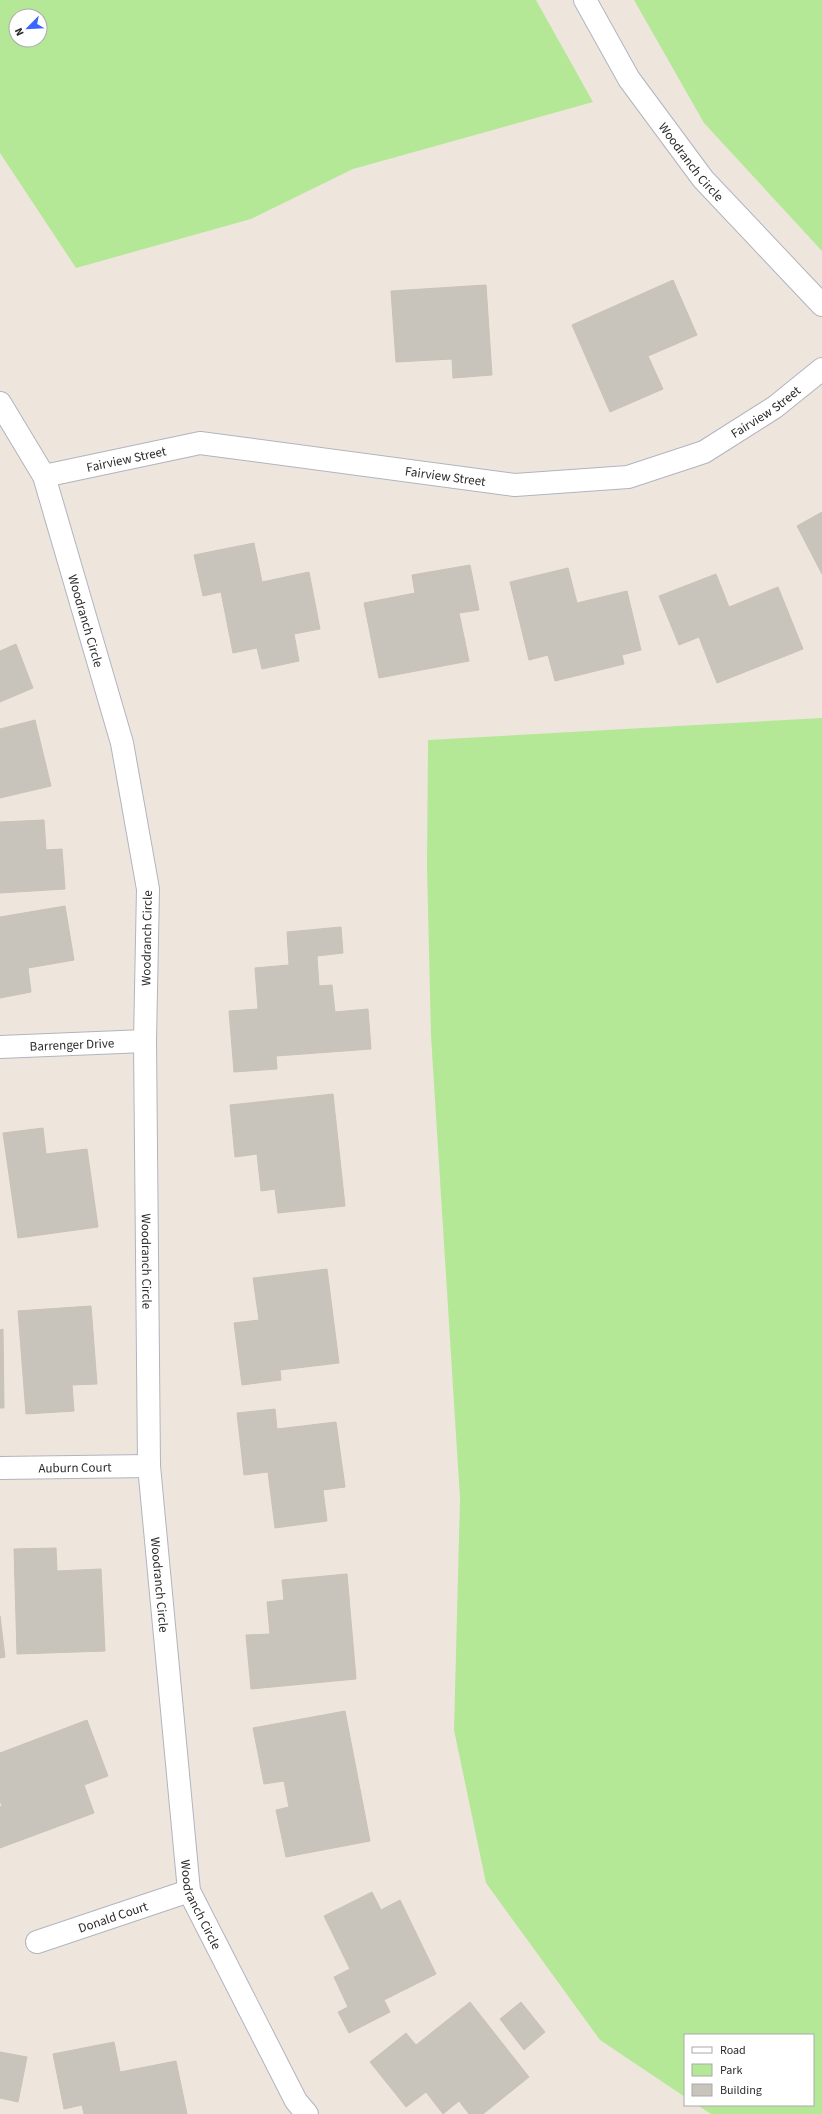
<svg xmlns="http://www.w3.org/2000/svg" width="822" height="2114" font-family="'Source Sans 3',sans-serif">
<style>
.green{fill:#b4e896;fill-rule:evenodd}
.building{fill:#c9c4bb;stroke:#cac2b6}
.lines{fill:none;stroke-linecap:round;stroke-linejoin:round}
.minor-casing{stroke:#b1b4c0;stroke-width:24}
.minor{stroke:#fff;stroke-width:22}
.labels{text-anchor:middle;stroke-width:3;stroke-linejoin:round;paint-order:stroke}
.street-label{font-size:13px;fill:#2b2b2b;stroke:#fff}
</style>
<rect width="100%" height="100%" fill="#eee6dd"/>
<path class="green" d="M0,0H536L593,102L353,169L251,219L76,268L0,153ZM16,16H40V40H16Z
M634,0H822V251L704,123Z
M822,718V2114H711L697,2105H813V2035H685V2097L600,2040L486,1883L454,1730L460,1499L431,1036L427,867L428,740Z"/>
<path class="building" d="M673,280L697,335L648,356L663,389L610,412L572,325Z
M486,285L492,375L453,378L452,359L396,362L391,291Z
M822,512V574L797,526Z
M254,543L262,582L309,572L320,629L294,634L299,661L262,669L257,648L233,653L221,592L203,596L194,555Z
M470,565L479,610L459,613L469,661L379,678L364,603L415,593L412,575Z
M568,568L577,603L627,591L641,650L622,655L624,664L555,681L548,655L529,660L510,582Z
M716,574L729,607L778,587L803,649L717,683L699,637L679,645L659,596Z
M16,644L33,688L0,702V651Z
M35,720L51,786L0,798V729Z
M44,820L46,850L62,849L65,889L0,893V822Z
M65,906L74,960L28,968L31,992L0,998V917Z
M341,927L343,953L317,956L319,986L332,985L335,1012L368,1009L371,1049L276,1056L277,1069L234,1072L229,1011L258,1009L255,968L289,965L287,932Z
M333,1094L345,1206L278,1213L275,1189L261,1191L257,1154L235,1157L230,1105Z
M43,1128L46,1154L87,1149L98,1227L18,1238L3,1133Z
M327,1269L339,1363L280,1370L281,1380L242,1385L234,1323L259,1320L253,1278Z
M91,1306L97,1384L72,1385L74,1411L26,1414L18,1311Z
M3,1329L4,1408H0V1330Z
M275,1409L277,1429L336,1422L345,1487L323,1490L327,1521L275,1528L268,1472L244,1475L237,1413Z
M56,1548L57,1571L101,1569L105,1651L17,1654L14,1549Z
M347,1574L356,1679L251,1689L246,1635L270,1634L267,1602L284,1600L282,1580Z
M0,1616L5,1657L0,1658Z
M345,1711L370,1841L286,1857L276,1810L289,1807L284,1781L264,1784L253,1728Z
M87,1720L108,1776L84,1785L94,1813L0,1848V1807L2,1806L0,1801V1753Z
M372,1892L381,1910L400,1900L436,1974L384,2000L390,2012L349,2033L338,2012L348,2007L334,1977L350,1969L324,1916Z
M470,2002L529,2077L483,2114H469L459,2101L443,2114L426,2092L406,2107L370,2062L406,2033L416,2045Z
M521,2002L545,2032L524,2050L500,2019Z
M114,2042L120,2072L176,2061L187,2114H84L82,2105L64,2109L53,2054Z
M0,2052L27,2057L18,2102L0,2098Z"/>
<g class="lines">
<g class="minor-casing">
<g id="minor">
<path id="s1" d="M585,0L629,79L703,179L822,305"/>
<path id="s2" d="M0,403L44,476L122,743L148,889L145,1041L149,1466L189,1891L296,2101L307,2114"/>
<path id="s3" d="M44,476L200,443L515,485L628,477L704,452L775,407L822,369"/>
<path id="s4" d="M0,1047L145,1041"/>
<path id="s5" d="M0,1468L149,1466"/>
<path id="s6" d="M37,1942L189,1891"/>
</g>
</g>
<use href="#minor" class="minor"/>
</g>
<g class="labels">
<g class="street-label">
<text dy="5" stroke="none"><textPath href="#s1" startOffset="194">Woodranch Circle</textPath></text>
<text dy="5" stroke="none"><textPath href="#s3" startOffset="744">Fairview Street</textPath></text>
<text dy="5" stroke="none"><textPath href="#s3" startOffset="84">Fairview Street</textPath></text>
<text dy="5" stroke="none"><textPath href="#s3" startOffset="407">Fairview Street</textPath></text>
<text dy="5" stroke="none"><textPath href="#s2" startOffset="236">Woodranch Circle</textPath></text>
<text transform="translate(146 938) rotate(-89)" y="5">Woodranch Circle</text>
<text dy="5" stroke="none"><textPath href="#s4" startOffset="72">Barrenger Drive</textPath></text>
<text dy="5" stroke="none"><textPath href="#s2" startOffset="884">Woodranch Circle</textPath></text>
<text dy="5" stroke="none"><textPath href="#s5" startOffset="75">Auburn Court</textPath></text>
<text dy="5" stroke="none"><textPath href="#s2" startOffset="1208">Woodranch Circle</textPath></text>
<text dy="5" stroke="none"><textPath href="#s2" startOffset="1532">Woodranch Circle</textPath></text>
<text dy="5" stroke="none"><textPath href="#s6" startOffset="80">Donald Court</textPath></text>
</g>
</g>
<rect x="684" y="2034" width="130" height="72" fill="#ffffff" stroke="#aaaaaa"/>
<rect x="692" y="2047" width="20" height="6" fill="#ffffff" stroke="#aaaaaa"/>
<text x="720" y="2054" font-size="12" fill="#2b2b2b">Road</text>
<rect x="692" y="2064" width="20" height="12" fill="#b4e896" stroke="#aaaaaa"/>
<text x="720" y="2074" font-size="12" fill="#2b2b2b">Park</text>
<rect x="692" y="2084" width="20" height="12" fill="#c9c4bb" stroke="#aaaaaa"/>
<text x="720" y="2094" font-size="12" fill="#2b2b2b">Building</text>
<g transform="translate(28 28) rotate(246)"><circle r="19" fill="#ffffff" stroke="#aaaaaa"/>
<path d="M0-3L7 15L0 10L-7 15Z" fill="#3964ff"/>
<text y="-6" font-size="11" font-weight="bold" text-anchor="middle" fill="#2b2b2b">N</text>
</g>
</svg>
